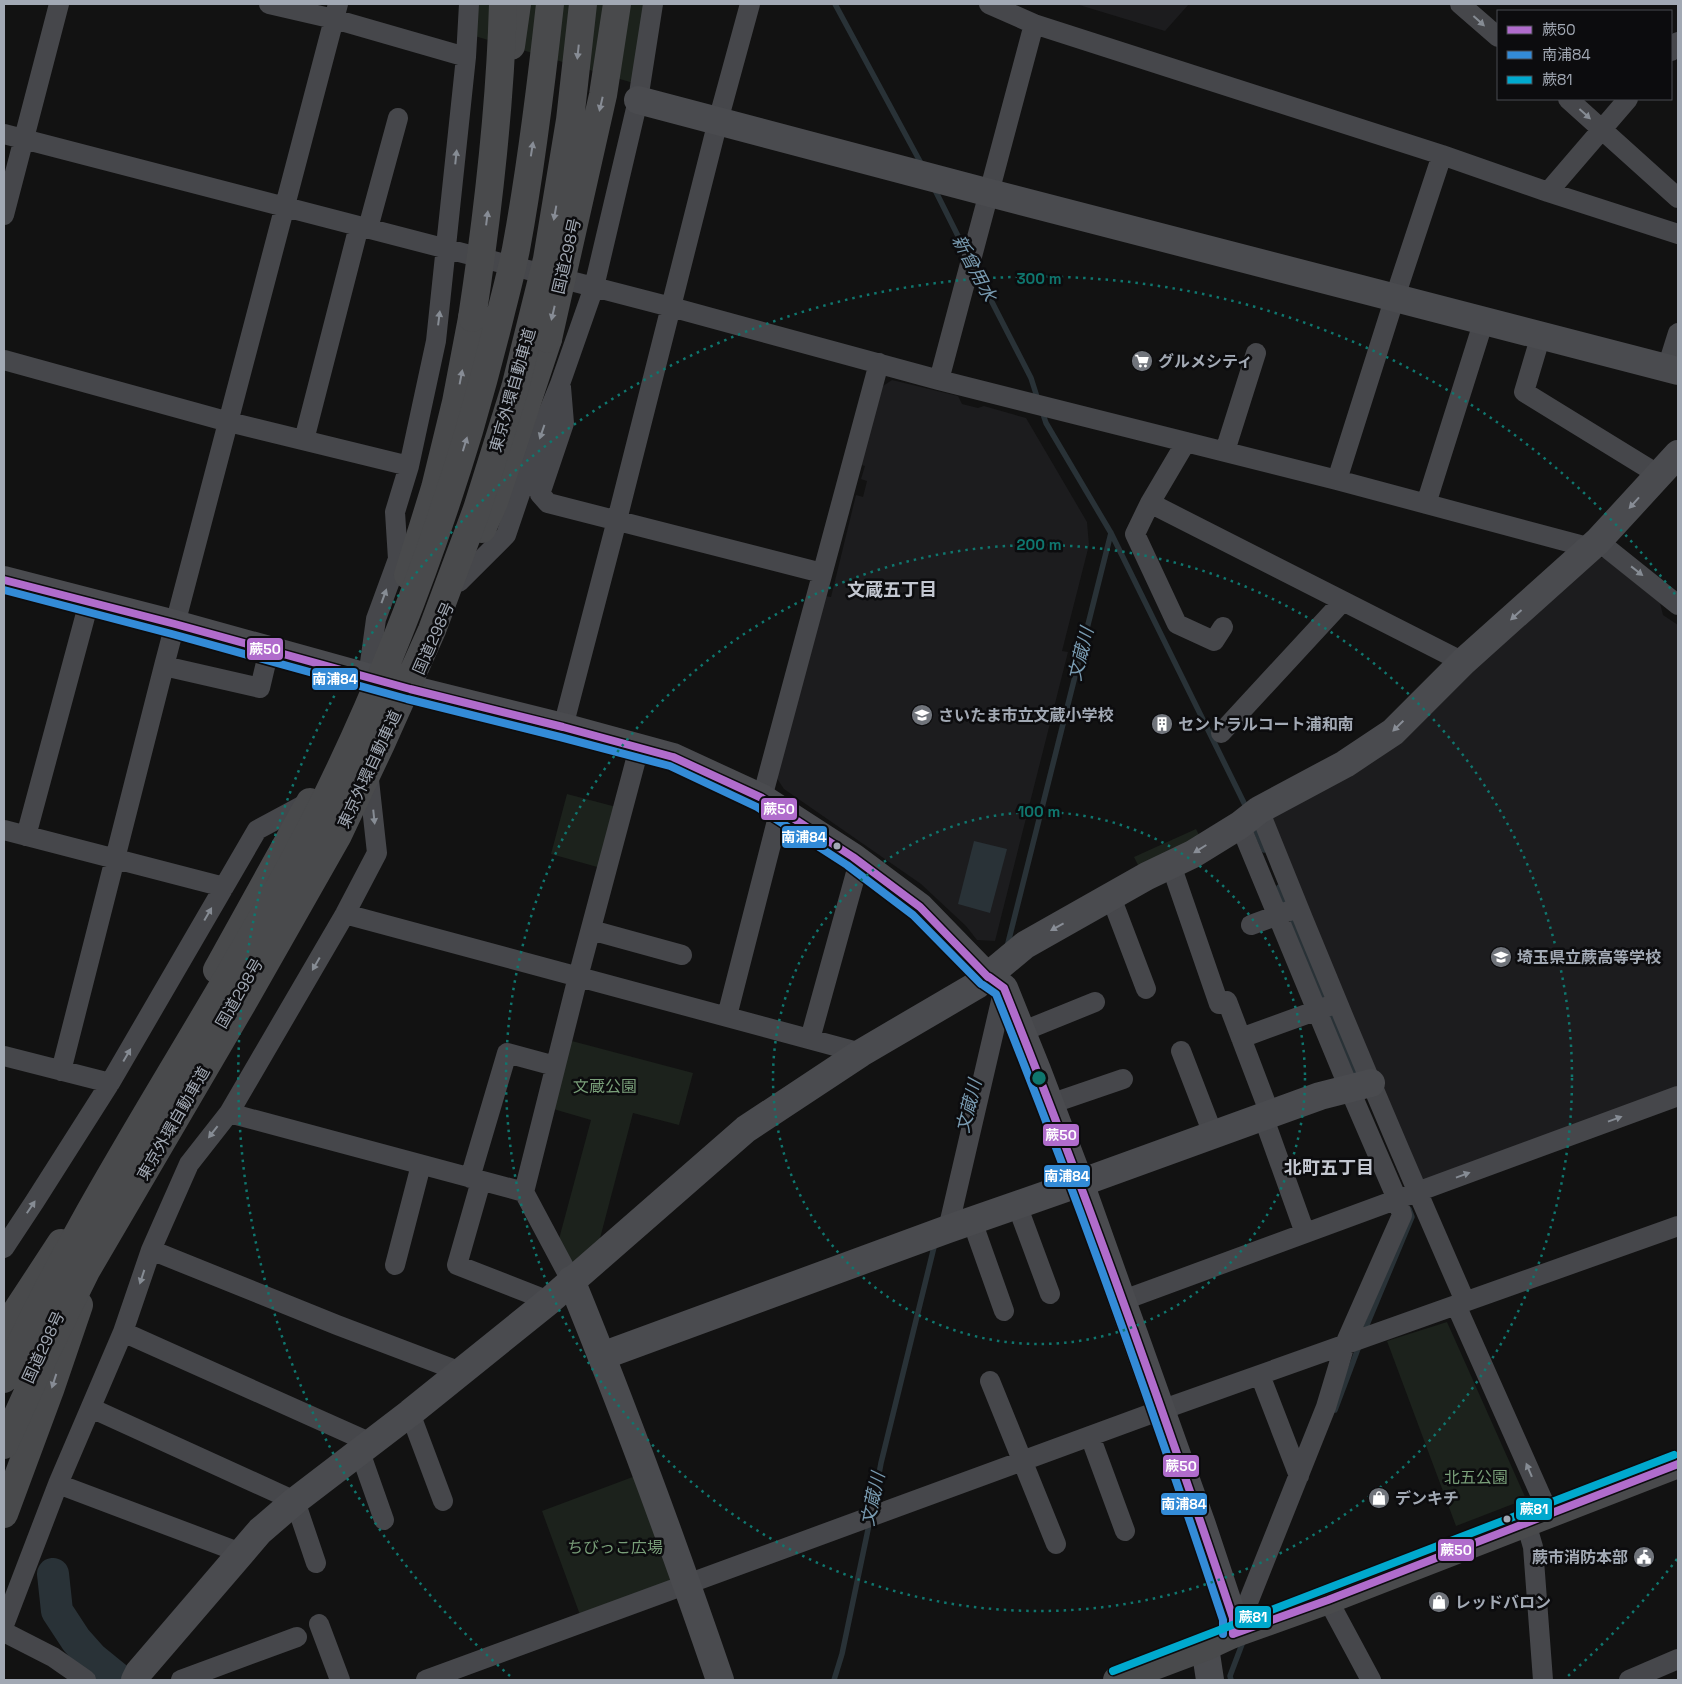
<svg xmlns="http://www.w3.org/2000/svg" width="1682" height="1684" font-family="'Space Grotesk','Noto Sans JP',sans-serif">
<style>
.built{fill:#1c1c1e}
.green{fill:#1c221c}
.water{fill:#293237}
.lines{fill:none;stroke-linecap:round;stroke-linejoin:round}
.stream{stroke:#293237;stroke-width:5.5}
.river{stroke:#293237;stroke-width:32}
.street{stroke:#46474b;stroke-width:20}
.secondary{stroke:#4a4b4f;stroke-width:28}
.highway{stroke:#494a4c;stroke-width:28}
.highway-bridge{stroke:#494a4c;stroke-width:28}
.bus-1-casing{stroke:#0c0c0e;stroke-width:11}
.bus-2-casing{stroke:#0c0c0e;stroke-width:11}
.bus-3-casing{stroke:#0c0c0e;stroke-width:11}
.bus-1{stroke:#b06ccc;stroke-width:8}
.bus-2{stroke:#338bd7;stroke-width:8}
.bus-3{stroke:#00a9ce;stroke-width:8}
.oneway{fill:#868c94}
.oneway2{fill:#878c95}
.oneway3{fill:#888d96}
.ring{fill:none;stroke:#0f766e;stroke-width:2.5;stroke-dasharray:2.5 5}
.bus-dot{fill:#a2a9b4;stroke:#0c0c0e;stroke-width:2}
.labels{text-anchor:middle;stroke-width:5;stroke-linejoin:round;paint-order:stroke}
.street-label{font-size:16px;fill:#a2a9b4;stroke:#0c0c0e}
.poi-label{font-size:16px;font-weight:bold;fill:#a2a9b4;stroke:#0c0c0e;text-anchor:start}
.park-label{font-size:16px;fill:#799f79;stroke:#0c0c0e}
.water-label{font-size:18px;font-style:italic;fill:#789ab0;stroke:#0c0c0e}
.neighbourhood-label{font-size:18px;font-weight:bold;fill:#c3c7d0;stroke:#0c0c0e}
.centre{fill:#0f766e;stroke:#0c0c0e;stroke-width:2.5}
.ring-label{font-size:15px;text-anchor:middle;font-weight:bold;fill:#0f766e;stroke:#0c0c0e;stroke-width:5;stroke-linejoin:round;paint-order:stroke}
.line-badge{stroke:#0c0c0e;stroke-width:2}
.badge-label{font-size:14px;text-anchor:middle;font-weight:bold;fill:#fff}
</style>
<rect width="100%" height="100%" fill="#121212"/>
<path class="built" d="M1076,4H1189L1165,31Z
M892,380L958,396L962,404L978,408L984,406L1026,418L1087,522L1089,545L1062,651L1068,652L995,941L977,940L966,926L921,884L784,789L776,777L824,596L831,597L856,495L863,497L867,481L861,479L865,466L859,464L883,386Z
M1594,557L1604,558L1660,603L1663,615L1678,625V1089L1428,1182L1415,1175L1268,825L1274,810Z"/>
<path class="green" d="M469,4H651L640,85L468,34Z
M567,794L624,809L608,870L551,854Z
M1196,829L1202,841L1142,873L1134,857Z
M568,1040L693,1073L679,1125L633,1113L599,1242L576,1264L570,1261L559,1239L591,1120L550,1108Z
M1447,1322L1526,1499L1456,1526L1387,1341Z
M646,1472L687,1584L583,1623L542,1511Z"/>
<path class="water" d="M974,841L1007,849L990,913L958,904Z"/>
<g class="lines">
<path class="stream" d="M835,4L923,167
M933,186L967,254
M975,269L1031,378L1038,400
M1042,411L1046,423L1111,533L1247,809
M1253,824L1264,850
M1279,887L1357,1080
M1007,947L1111,533
M1364,1332L1412,1217L1409,1209
M1335,1410L1359,1346
M872,1511L881,1463L935,1243
M834,1680L842,1654L870,1520
M1231,1680L1230,1676L1244,1639"/>
<path class="river" d="M53,1574L57,1611L76,1640L92,1658L119,1680"/>
<path class="street" d="M269,4L334,19L466,57
M989,4L1034,24L1442,155L1548,192L1678,234
M1460,4L1498,37
M1671,51L1678,42
M1568,99L1678,198
M4,134L671,307L939,380L1337,480L1591,548
M1548,192L1628,99
M4,215L59,4
M368,228L398,118
M1541,335L1524,392L1659,475
M4,360L229,422L409,466
M1667,368L1678,333
M939,380L1034,24
M561,387L564,423L540,494L548,503L822,573
M304,440L359,226
M1186,442L1150,503L1135,534L1177,624L1214,641L1223,627
M1225,451L1256,353
M1337,480L1395,297L1442,155
M1150,503L1463,662
M1426,504L1484,320
M1598,541L1678,605
M459,582L506,535L544,423L560,384L594,287L638,100L653,4
M164,666L260,688L269,650
M368,677L376,619L398,559L395,512L409,466L436,341L466,57L469,4
M563,727L617,520L718,121L750,4
M1221,733L1343,601
M762,798L879,363
M1259,810C1325,975 1394,1139 1465,1301
M4,830L224,887
M26,836L89,602
M1171,865L1219,1004
M1111,897L1146,989
M345,914L861,1053
M1251,925L1289,911
M591,930L682,955
M1227,1001L1270,1114
M727,1016L780,809
M1021,1032L1095,1002
M1241,1038L1329,1006
M810,1039L859,862
M1181,1051L1213,1134
M4,1056L110,1083
M61,1071L164,666L338,4
M1050,1104L1123,1079
M229,1113L524,1192L571,1280
M1263,1116L1305,1233
M470,1178L507,1053L555,1066
M481,1181L457,1265L549,1301
M524,1192L578,977L639,748
M1017,1205L1050,1294
M972,1221L1004,1311
M948,1229L1004,988
M4,1248L35,1201L110,1083L257,830L309,802
M151,1250L337,1325L461,1372
M395,1265L421,1165
M1121,1301L1678,1096
M1456,1305L1549,1514
M123,1332L371,1443
M1260,1375L1299,1476
M990,1381L1056,1544
M91,1408L295,1501L316,1563
M410,1413L443,1501
M1090,1436L1125,1531
M360,1452L384,1520
M58,1484L241,1553
M1526,1523L1533,1547L1543,1680
M1328,1600L1371,1680
M319,1624L340,1680
M4,1625L58,1484L123,1332L151,1250L189,1164L229,1113L345,914L377,853L368,771
M4,1632L53,1657L86,1680
M1233,1634L1247,1605L1326,1407L1345,1344L1402,1215L1397,1199L1349,1088L1240,825
M181,1680L297,1637
M426,1680L1161,1410L1678,1226
M1629,1680L1678,1659"/>
<path class="secondary" d="M638,100L990,193L1678,371
M4,580L175,624L410,689L563,727L673,757L762,798L853,857L920,907L988,977L1004,988L1037,1070L1080,1183L1202,1525L1233,1618V1634
M571,1280C625,1412 674,1546 720,1680
M602,1356L948,1229L1080,1183L1320,1096L1371,1083
M1205,1647L1210,1680
M135,1680L139,1672L260,1531L295,1501L410,1413L549,1301L746,1129L861,1053L977,985L1025,945L1147,876L1193,854L1240,825L1259,810L1345,764L1393,732L1463,662L1598,541L1678,454"/>
<path class="highway" d="M511,46L517,4
M482,529L494,502L548,339
M408,575L435,488L456,402L472,318
M217,970L310,802
M4,1330L61,1243
M4,1514L50,1390L79,1305
M1117,1680L1205,1647L1233,1634L1328,1600L1678,1464"/>
<path class="highway-bridge" d="M472,318C488,213 500,110 503,4
M548,339L603,95L617,4
M4,1379C92,1185 217,1011 314,822C378,696 428,566 469,431C481,390 492,349 502,308C507,288 512,269 516,249C531,168 541,86 550,4
M4,1445L46,1352L86,1271L245,999L338,835L381,744L432,630L477,509L515,388L547,259L570,120L583,4"/>
<g class="bus-1-casing">
<path id="bus-1" d="M4,580L175,624L410,689L563,727L673,757L762,798L853,857L920,907L988,977
M989,977L1004,988C1087,1195 1162,1406 1233,1618V1634
M1233,1634L1328,1600L1678,1464"/>
</g>
<g class="bus-2-casing">
<path id="bus-2" d="M4,590L172,634L407,699L560,737L670,766L757,807L847,865L913,915L981,984
M983,985L996,994C1079,1200 1153,1409 1223,1620V1634"/>
</g>
<g class="bus-3-casing">
<path id="bus-3" d="M1113,1671L1674,1455"/>
</g>
<use href="#bus-1" class="bus-1"/>
<use href="#bus-2" class="bus-2"/>
<use href="#bus-3" class="bus-3"/>
</g>
<defs><path id="oneway-solid" d="M-6-.8H1V-3.2L6.5 0L1 3.2V.8H-6Z" transform="scale(1.25)"/></defs>
<g class="oneway">
<use href="#oneway-solid" transform="translate(1479 21) rotate(42)"/>
<use href="#oneway-solid" transform="translate(1585 114) rotate(42)"/>
<use href="#oneway-solid" transform="translate(456 157) rotate(-84)"/>
<use href="#oneway-solid" transform="translate(439 318) rotate(-83)"/>
<use href="#oneway-solid" transform="translate(542 432) rotate(109)"/>
<use href="#oneway-solid" transform="translate(1637 571) rotate(38)"/>
<use href="#oneway-solid" transform="translate(384 596) rotate(-70)"/>
<use href="#oneway-solid" transform="translate(374 817) rotate(84)"/>
<use href="#oneway-solid" transform="translate(208 914) rotate(-60)"/>
<use href="#oneway-solid" transform="translate(316 964) rotate(120)"/>
<use href="#oneway-solid" transform="translate(127 1055) rotate(-60)"/>
<use href="#oneway-solid" transform="translate(1615 1119) rotate(-20)"/>
<use href="#oneway-solid" transform="translate(213 1132) rotate(128)"/>
<use href="#oneway-solid" transform="translate(1463 1175) rotate(-20)"/>
<use href="#oneway-solid" transform="translate(31 1207) rotate(-56)"/>
<use href="#oneway-solid" transform="translate(142 1277) rotate(108)"/>
<use href="#oneway-solid" transform="translate(1529 1470) rotate(-113)"/>
</g>
<g class="oneway2">
<use href="#oneway-solid" transform="translate(578 52) rotate(96)"/>
<use href="#oneway-solid" transform="translate(601 104) rotate(103)"/>
<use href="#oneway-solid" transform="translate(532 149) rotate(-81)"/>
<use href="#oneway-solid" transform="translate(555 213) rotate(100)"/>
<use href="#oneway-solid" transform="translate(487 218) rotate(-83)"/>
<use href="#oneway-solid" transform="translate(553 313) rotate(103)"/>
<use href="#oneway-solid" transform="translate(461 377) rotate(-79)"/>
<use href="#oneway-solid" transform="translate(465 444) rotate(-73)"/>
<use href="#oneway-solid" transform="translate(54 1381) rotate(108)"/>
</g>
<g class="oneway3">
<use href="#oneway-solid" transform="translate(1634 503) rotate(132)"/>
<use href="#oneway-solid" transform="translate(1516 615) rotate(138)"/>
<use href="#oneway-solid" transform="translate(1398 726) rotate(136)"/>
<use href="#oneway-solid" transform="translate(1200 849) rotate(148)"/>
<use href="#oneway-solid" transform="translate(1057 927) rotate(151)"/>
</g>
<g class="ring">
<circle cx="1039" cy="1078" r="266"/>
<circle cx="1039" cy="1078" r="533"/>
<path d="M1677 1559A799 799 0 0 1 1568 1676M510 1676A799 799 0 1 1 1677 597"/>
</g>
<defs>
<g id="supermarket-disc" transform="scale(1.125)"><circle r="9.5" fill="#70747b" stroke="#0c0c0e"/><path d="M-6-5.5h2.5l.6 2H6L4.5 2H-2.5L-4.4-4H-6ZM-1.5 3.2a1.3 1.3 0 1 0 .1 0ZM3 3.2a1.3 1.3 0 1 0 .1 0Z" fill="#fff"/></g>
<g id="school-disc" transform="scale(1.125)"><circle r="9.5" fill="#70747b" stroke="#0c0c0e"/><path d="M0-5L7-2L0 1L-7-2ZM-4 1L0 2.5L4 1V4Q0 6-4 4Z" fill="#fff"/></g>
<g id="building-disc" transform="scale(1.125)"><circle r="9.5" fill="#70747b" stroke="#0c0c0e"/><path d="M-4-6H4V6H1V3H-1V6H-4ZM-2.5-4.3h1.7v1.8h-1.7ZM.8-4.3h1.7v1.8H.8ZM-2.5-1h1.7V.8h-1.7ZM.8-1h1.7V.8H.8Z" fill="#fff"/></g>
<g id="shop-disc" transform="scale(1.125)"><circle r="9.5" fill="#70747b" stroke="#0c0c0e"/><path d="M-5-2.5h2.3a2.7 3.5 0 0 1 5.4 0H5L5.5 6h-11ZM-1.5-2.5h3a1.5 2.3 0 0 0-3 0Z" fill="#fff"/></g>
<g id="civic-disc" transform="scale(1.125)"><circle r="9.5" fill="#70747b" stroke="#0c0c0e"/><path d="M-.6-6.5H3V-4.5H.6V-3L4-1V1h2V6H-6V1h2V-1L-.6-3ZM-1.2 2.5V6h2.4V2.5Z" fill="#fff"/></g>
</defs>
<g fill-rule="evenodd">
<use href="#supermarket-disc" x="1142" y="361"/>
<use href="#school-disc" x="922" y="715"/>
<use href="#building-disc" x="1162" y="724"/>
<use href="#school-disc" x="1501" y="957"/>
<use href="#shop-disc" x="1379" y="1498"/>
<use href="#civic-disc" x="1644" y="1557"/>
<use href="#shop-disc" x="1439" y="1602"/>
</g>
<g class="bus-dot">
<circle cx="837" cy="846" r="4.5"/>
<circle cx="1507" cy="1519" r="4.5"/>
</g>
<g class="labels">
<g class="street-label">
<text transform="translate(566 256) rotate(-77)" y="6">国道298号</text>
<text transform="translate(512 390) rotate(-74)" y="6">東京外環自動車道</text>
<text transform="translate(433 638) rotate(-66)" y="6">国道298号</text>
<text transform="translate(369 769) rotate(-65)" y="6">東京外環自動車道</text>
<text transform="translate(239 993) rotate(-60)" y="6">国道298号</text>
<text transform="translate(173 1123) rotate(-60)" y="6">東京外環自動車道</text>
<text transform="translate(43 1347) rotate(-65)" y="6">国道298号</text>
</g>
<g class="poi-label">
<text x="1158" y="367">グルメシティ</text>
<text x="938" y="721">さいたま市立文蔵小学校</text>
<text x="1178" y="730">セントラルコート浦和南</text>
<text x="1517" y="963">埼玉県立蕨高等学校</text>
<text x="1395" y="1504">デンキチ</text>
<text x="1628" y="1563" text-anchor="end">蕨市消防本部</text>
<text x="1455" y="1608">レッドバロン</text>
</g>
<g class="park-label">
<text x="605" y="1092">文蔵公園</text>
<text x="1476" y="1483">北五公園</text>
<text x="615" y="1553">ちびっこ広場</text>
</g>
<g class="water-label">
<text transform="translate(974 268) rotate(62)" y="6">新曾用水</text>
<text transform="translate(1081 654) rotate(-76)" y="6">文蔵川</text>
<text transform="translate(969 1106) rotate(-76)" y="6">文蔵川</text>
<text transform="translate(873 1499) rotate(-78)" y="6">文蔵川</text>
</g>
<g class="neighbourhood-label">
<text x="892" y="596">文蔵五丁目</text>
<text x="1329" y="1174">北町五丁目</text>
</g>
</g>
<circle cx="1039" cy="1078" r="8" class="centre"/>
<g class="ring-label">
<text x="1039" y="284">300 m</text>
<text x="1039" y="550">200 m</text>
<text x="1039" y="817">100 m</text>
</g>
<g class="line-badge">
<rect x="246" y="637" width="38" height="24" rx="5" fill="#b06ccc"/>
<rect x="311" y="667" width="48" height="24" rx="5" fill="#338bd7"/>
<rect x="760" y="797" width="38" height="24" rx="5" fill="#b06ccc"/>
<rect x="781" y="825" width="47" height="24" rx="5" fill="#338bd7"/>
<rect x="1042" y="1123" width="38" height="24" rx="5" fill="#b06ccc"/>
<rect x="1043" y="1164" width="48" height="24" rx="5" fill="#338bd7"/>
<rect x="1162" y="1454" width="38" height="24" rx="5" fill="#b06ccc"/>
<rect x="1160" y="1492" width="48" height="24" rx="5" fill="#338bd7"/>
<rect x="1515" y="1497" width="38" height="24" rx="5" fill="#00a9ce"/>
<rect x="1437" y="1538" width="38" height="24" rx="5" fill="#b06ccc"/>
<rect x="1234" y="1605" width="38" height="24" rx="5" fill="#00a9ce"/>
</g>
<g class="badge-label">
<text x="265" y="654">蕨50</text>
<text x="335" y="684">南浦84</text>
<text x="779" y="814">蕨50</text>
<text x="804" y="842">南浦84</text>
<text x="1061" y="1140">蕨50</text>
<text x="1067" y="1181">南浦84</text>
<text x="1181" y="1471">蕨50</text>
<text x="1184" y="1509">南浦84</text>
<text x="1534" y="1514">蕨81</text>
<text x="1456" y="1555">蕨50</text>
<text x="1253" y="1622">蕨81</text>
</g>
<rect width="1682" height="1684" fill="none" stroke="#a2a9b4" stroke-width="10"/>
<rect x="1497" y="10" width="175" height="90" fill="#0c0c0e" stroke="#484b50"/>
<rect x="1507" y="26" width="25" height="8" fill="#b06ccc" stroke="#484b50"/>
<text x="1542" y="35" font-size="15" fill="#a2a9b4">蕨50</text>
<rect x="1507" y="51" width="25" height="8" fill="#338bd7" stroke="#484b50"/>
<text x="1542" y="60" font-size="15" fill="#a2a9b4">南浦84</text>
<rect x="1507" y="76" width="25" height="8" fill="#00a9ce" stroke="#484b50"/>
<text x="1542" y="85" font-size="15" fill="#a2a9b4">蕨81</text>
</svg>
